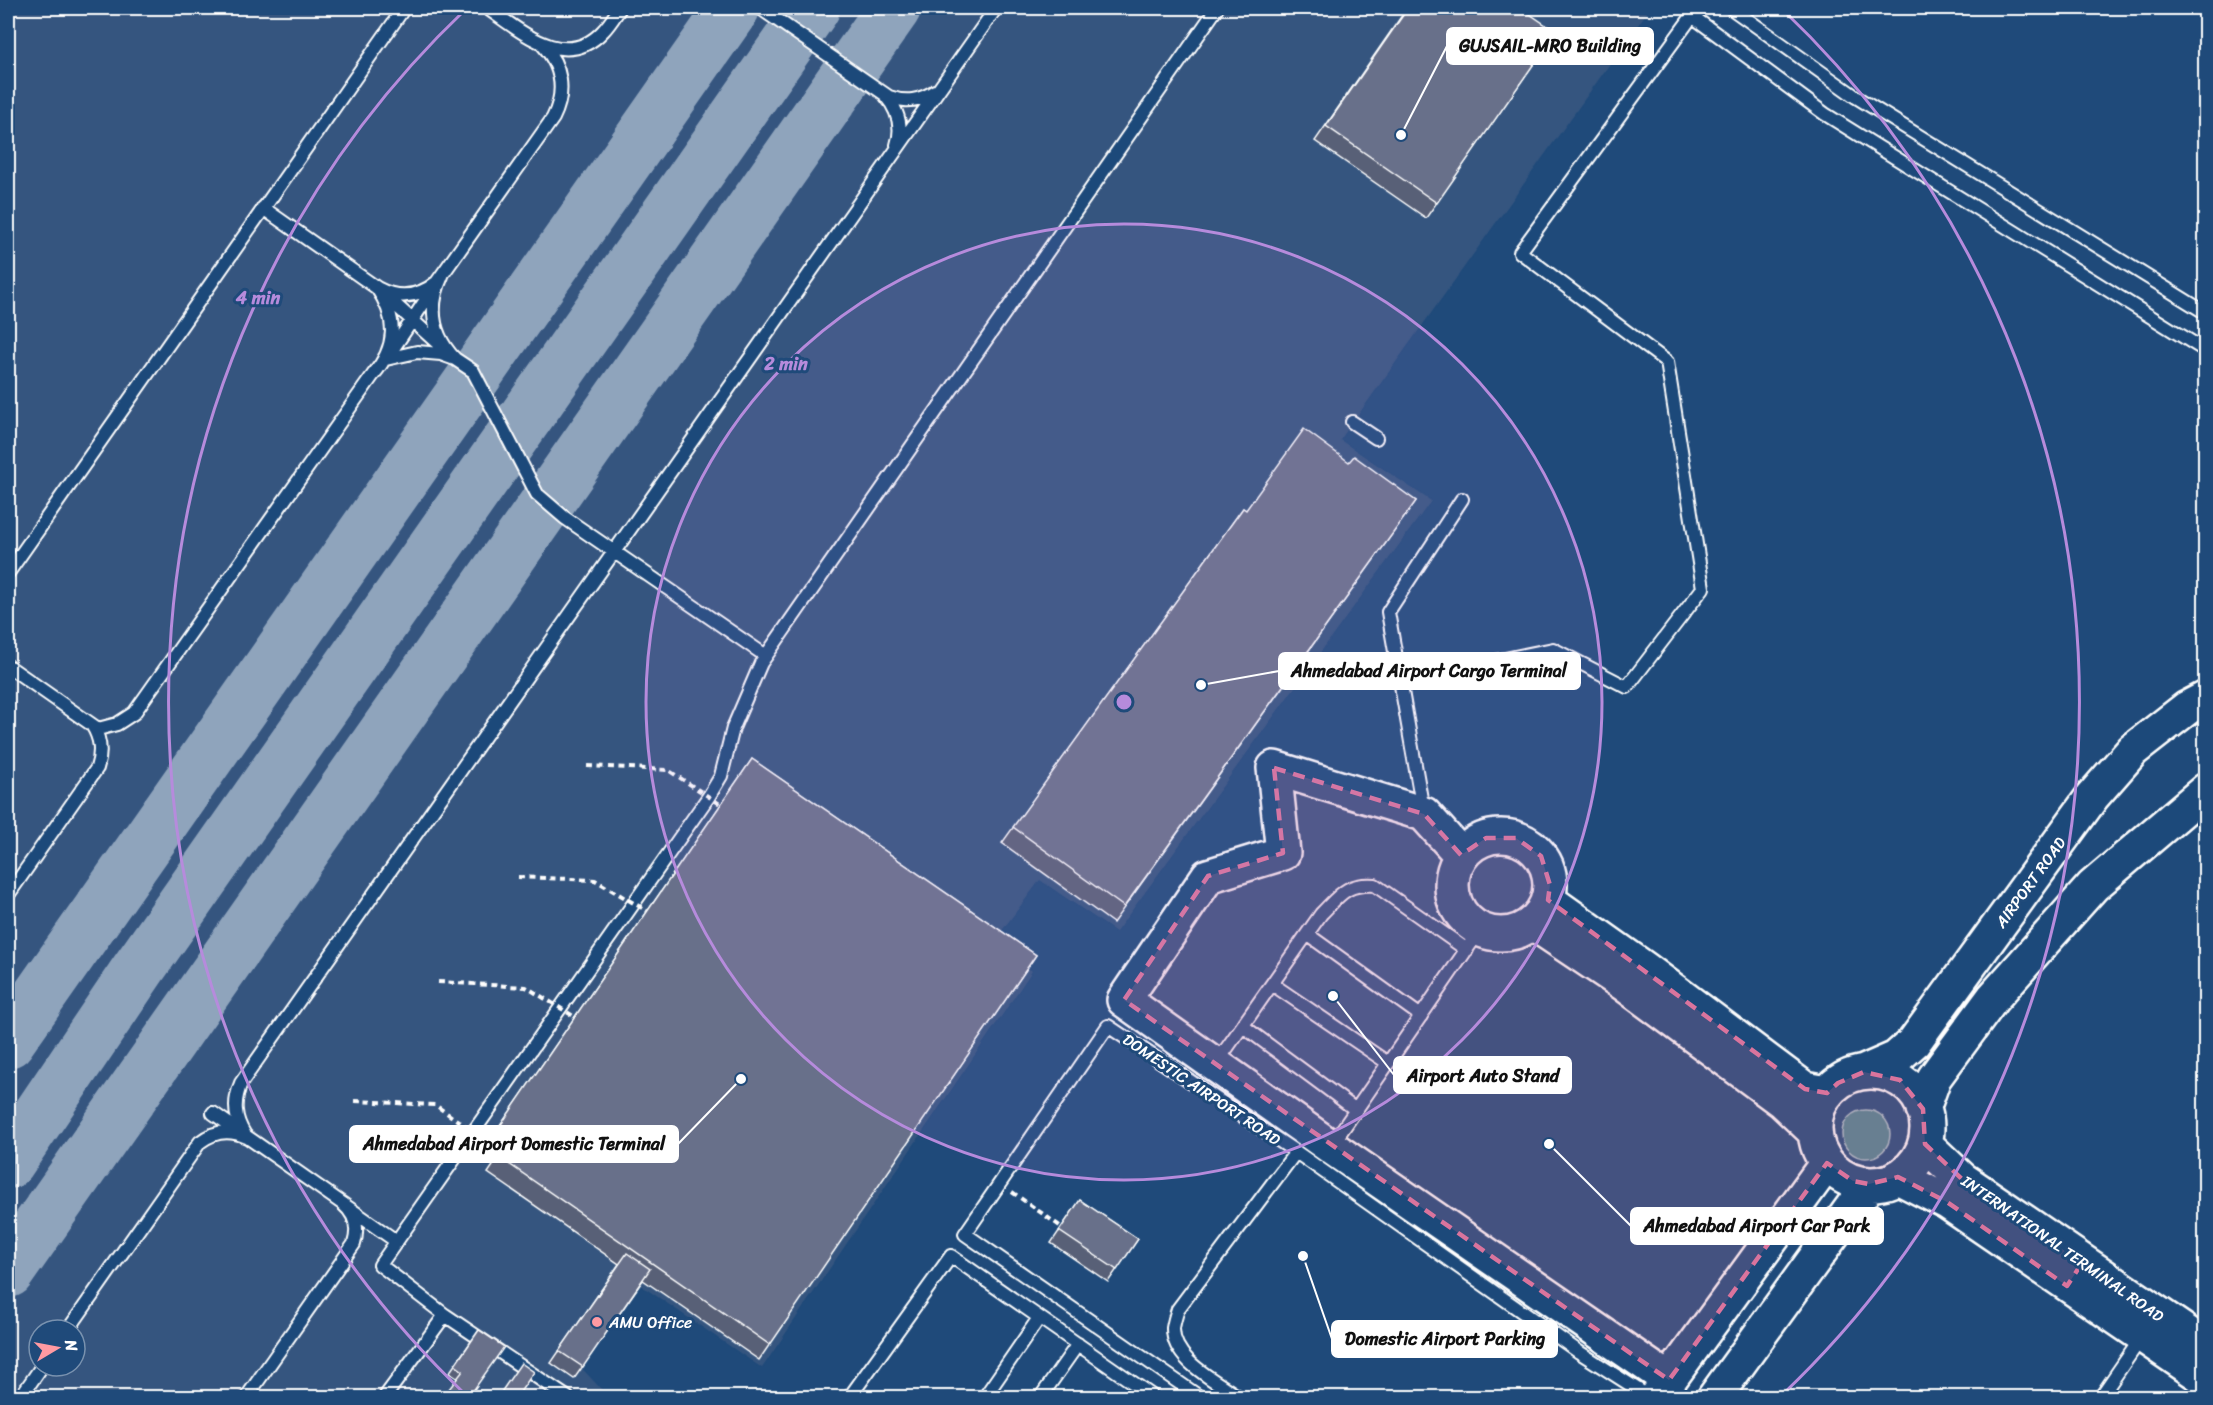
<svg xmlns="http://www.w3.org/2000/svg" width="2213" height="1405" font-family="Sriracha,sans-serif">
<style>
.built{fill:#35557f;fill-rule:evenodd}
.green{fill:#4c828f;stroke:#a6c0c7;stroke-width:1.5}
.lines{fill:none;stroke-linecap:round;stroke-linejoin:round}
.taxiway{stroke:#8fa4bc;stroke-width:54}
.lane-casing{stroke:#fff;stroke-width:16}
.secondary-casing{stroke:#fff;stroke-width:38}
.path{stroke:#fff;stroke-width:4;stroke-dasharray:6 4.5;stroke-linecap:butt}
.lane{stroke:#1f4a7a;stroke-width:12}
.secondary{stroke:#1f4a7a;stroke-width:33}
.path-bridge{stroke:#fff;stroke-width:4;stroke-dasharray:6 4.5;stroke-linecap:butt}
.wall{fill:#596077;stroke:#fff;stroke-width:1.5}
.building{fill:#68708a;stroke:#fff;stroke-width:1.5}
.marked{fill:#da749d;fill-opacity:0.2;stroke:#da749d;stroke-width:4.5;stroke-dasharray:12 8;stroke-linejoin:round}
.ring{fill:none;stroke:#b68bdc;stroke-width:3}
.poi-dot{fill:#ff9aa2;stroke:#1f4a7a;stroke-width:2}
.labels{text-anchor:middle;stroke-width:6;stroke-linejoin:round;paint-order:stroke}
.street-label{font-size:16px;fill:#fff;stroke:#1f4a7a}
.poi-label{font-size:16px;fill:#fff;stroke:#1f4a7a;text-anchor:start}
.centre{fill:#b68bdc;stroke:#1f4a7a;stroke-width:3}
.ring-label{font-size:18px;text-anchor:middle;font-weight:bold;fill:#b68bdc;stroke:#1f4a7a;stroke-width:6;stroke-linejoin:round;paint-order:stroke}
.leader{fill:none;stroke:#fff;stroke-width:2}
.callout-dot{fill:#fff;stroke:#1f4a7a;stroke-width:2}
.callout{fill:#fff;stroke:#fff;stroke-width:2}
.callout-label{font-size:18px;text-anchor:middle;font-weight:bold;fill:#111}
</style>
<rect width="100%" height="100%" fill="#1f4a7a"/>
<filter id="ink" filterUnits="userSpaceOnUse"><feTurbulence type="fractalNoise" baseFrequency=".0167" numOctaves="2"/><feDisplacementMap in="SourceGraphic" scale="12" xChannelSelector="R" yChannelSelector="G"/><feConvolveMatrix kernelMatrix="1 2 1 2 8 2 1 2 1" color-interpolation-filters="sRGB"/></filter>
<g filter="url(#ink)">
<path class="built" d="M8,8H1650L1340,440L1431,501L1116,932L1040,880L1000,933L981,935L1032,971L762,1368L633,1280L576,1362L602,1390L597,1398L8,1397ZM39,1330H75V1366H39Z"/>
<path class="green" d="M1842 1134a24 24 0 1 1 48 0a24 24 0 1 1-48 0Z"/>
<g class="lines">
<path class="taxiway" d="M8,1041L733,8
M8,1162L139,968L813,8
M8,1271L894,8"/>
<g class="lane-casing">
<path id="lane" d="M487,8C521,31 565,72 603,31C610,24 615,15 620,8
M760,8L889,97C906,103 920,101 935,91
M1731,8L1856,97L2206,313
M1692,16L1825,114L2206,351
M542,44C562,66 566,92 553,118L437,282C419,297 399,300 377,288L455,359L473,371L537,494L565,518L766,656
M885,95C898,110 903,127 897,145
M442,276C428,306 432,335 455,359L441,354L417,352L386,359Z
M1352,422L1376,438
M8,573L404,8
M8,666L98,729L117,724L134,713L373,375C397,347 398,319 377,288L263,208
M1400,681L1553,649L1627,687L1703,588L1667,362L1520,252L1698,8
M1423,810L1388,612L1462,499
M8,895L97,768C102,752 101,739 92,725
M1307,934L1421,1016
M1272,984L1388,1063
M1243,1026L1356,1110
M1215,1065L1321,914C1340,895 1346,883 1375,885L1467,950
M213,1113L396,1241
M245,1135C234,1118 233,1102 241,1083L996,8
M1331,1146L1480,930
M68,1330L200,1142C214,1131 230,1129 247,1137
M20,1398L42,1366
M246,1398L354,1244C359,1228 355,1214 343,1204
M384,1398L445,1315
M568,1398L445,1315L380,1265L709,796L721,776L733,728L761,663L1217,8
M849,1398L951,1256L1155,1398
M984,1398L1039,1318
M1040,1398L1078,1344
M1201,1398L965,1234L1108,1026L1296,1152L1579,1352L1651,1398
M1240,1398C1217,1381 1172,1361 1173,1328C1174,1322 1176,1315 1178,1309L1296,1152
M2100,1398L2142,1337"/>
</g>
<g class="secondary-casing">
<path id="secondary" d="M1452 885a49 49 0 1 1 98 0a49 49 0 1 1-98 0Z
M1461,855L1424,814L1274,768L1283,853L1208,876L1124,1000L1331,1147L1669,1380
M1548,900L1645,969L1805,1089L1827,1093
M1533,923L1624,984L1782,1101L1815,1132
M1864,1072L1896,1058L1914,1042L2092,797L2133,750L2187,708L2206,698
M1815 1128a56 56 0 1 1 112 0a56 56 0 1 1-112 0Z
M1923,1109L1934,1078L1993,998L2093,886L2206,790
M1925,1144L1962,1179L2206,1346
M1898,1177L1947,1202L2206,1379
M1656,1398L1827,1163
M1714,1398L1869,1184"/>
</g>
<path class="path" d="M1012,1192L1064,1229"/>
<use href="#lane" class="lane"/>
<use href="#secondary" class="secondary"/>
<path class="path-bridge" d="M587,766L668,770L720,804
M518,877L595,880L647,911
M438,982L526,987L575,1017
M355,1101L435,1105L489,1142"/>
</g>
<path class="wall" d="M1407,8L1556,32L1426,218L1315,141Z
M1349,462L1416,501L1113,923L1002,843L1243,508L1246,510Z
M752,759L1036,955L759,1360L643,1280L574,1379L551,1363L619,1264L488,1173L503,1151L489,1142Z
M1080,1200L1138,1239L1108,1282L1051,1243Z
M479,1330L468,1398L457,1378L449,1373Z"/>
<path class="building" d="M1408,8H1521L1556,32L1437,203L1326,126Z
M1304,429L1349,462L1354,456L1416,501L1124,907L1013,827L1243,508L1246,510Z
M752,759L1036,955L770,1345L499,1157L514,1135L500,1126Z
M1080,1200L1138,1239L1117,1270L1059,1231Z
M627,1253L650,1269L583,1367L559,1351Z
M479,1330L504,1347L468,1398H442L463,1371L455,1365Z
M521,1363L534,1372L516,1398H497Z"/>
</g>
<path class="marked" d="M1274,768L1424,814L1461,855L1486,838H1516L1541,856L1550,885L1548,900L1805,1089L1827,1093L1838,1083L1864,1072L1900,1080L1923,1109L1925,1144L1962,1179L2082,1263L2067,1286L1947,1202L1898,1177L1869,1184L1853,1181L1827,1163L1669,1380L1124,1000L1208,876L1283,853Z"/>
<circle cx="1124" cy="702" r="478" fill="#b68bdc" fill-opacity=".12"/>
<g class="ring">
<circle cx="1124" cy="702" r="478"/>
<path d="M466 1395A956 956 0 0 1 466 9M1782 9A956 956 0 0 1 1782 1395"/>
</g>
<circle class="poi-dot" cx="597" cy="1322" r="6"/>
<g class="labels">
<g class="street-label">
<text transform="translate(2030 882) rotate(-54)" y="6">AIRPORT ROAD</text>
<text transform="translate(1202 1089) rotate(34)" y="6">DOMESTIC AIRPORT ROAD</text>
<text transform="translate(2063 1248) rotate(35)" y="6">INTERNATIONAL TERMINAL ROAD</text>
</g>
<g class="poi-label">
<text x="609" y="1328">AMU Office</text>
</g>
</g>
<circle cx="1124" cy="702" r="9" class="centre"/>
<g class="ring-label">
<text x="258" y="304">4 min</text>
<text x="786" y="370">2 min</text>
</g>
<path class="leader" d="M1401 135L1447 46M1201 685L1279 671M1333 996L1394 1075M741 1079L678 1144M1549 1144L1631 1226M1303 1256L1332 1339"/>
<g class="callout-dot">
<circle cx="1401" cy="135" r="6"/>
<circle cx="1201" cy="685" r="6"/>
<circle cx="1333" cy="996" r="6"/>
<circle cx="741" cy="1079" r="6"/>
<circle cx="1549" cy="1144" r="6"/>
<circle cx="1303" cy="1256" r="6"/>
</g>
<g class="callout">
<rect x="1447" y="28" width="206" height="36" rx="6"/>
<rect x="1279" y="653" width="301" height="36" rx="6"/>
<rect x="1394" y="1057" width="177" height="36" rx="6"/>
<rect x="350" y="1126" width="328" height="36" rx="6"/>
<rect x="1631" y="1208" width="252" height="36" rx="6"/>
<rect x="1332" y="1321" width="225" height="36" rx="6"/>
</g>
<g class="callout-label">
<text x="1550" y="52">GUJSAIL-MRO Building</text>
<text x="1429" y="677">Ahmedabad Airport Cargo Terminal</text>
<text x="1483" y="1082">Airport Auto Stand</text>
<text x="514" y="1150">Ahmedabad Airport Domestic Terminal</text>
<text x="1757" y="1232">Ahmedabad Airport Car Park</text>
<text x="1445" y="1345">Domestic Airport Parking</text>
</g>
<rect width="2213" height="1405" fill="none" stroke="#1f4a7a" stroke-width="30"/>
<rect x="15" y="15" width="2183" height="1375" fill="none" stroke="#fff" stroke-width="2" filter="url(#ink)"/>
<g transform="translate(57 1348) rotate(80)"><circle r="28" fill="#1f4a7a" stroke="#7992af" stroke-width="1.5"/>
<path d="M0-4.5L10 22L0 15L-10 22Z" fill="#ff9aa2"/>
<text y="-9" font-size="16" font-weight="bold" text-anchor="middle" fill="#ffffff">N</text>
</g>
</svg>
